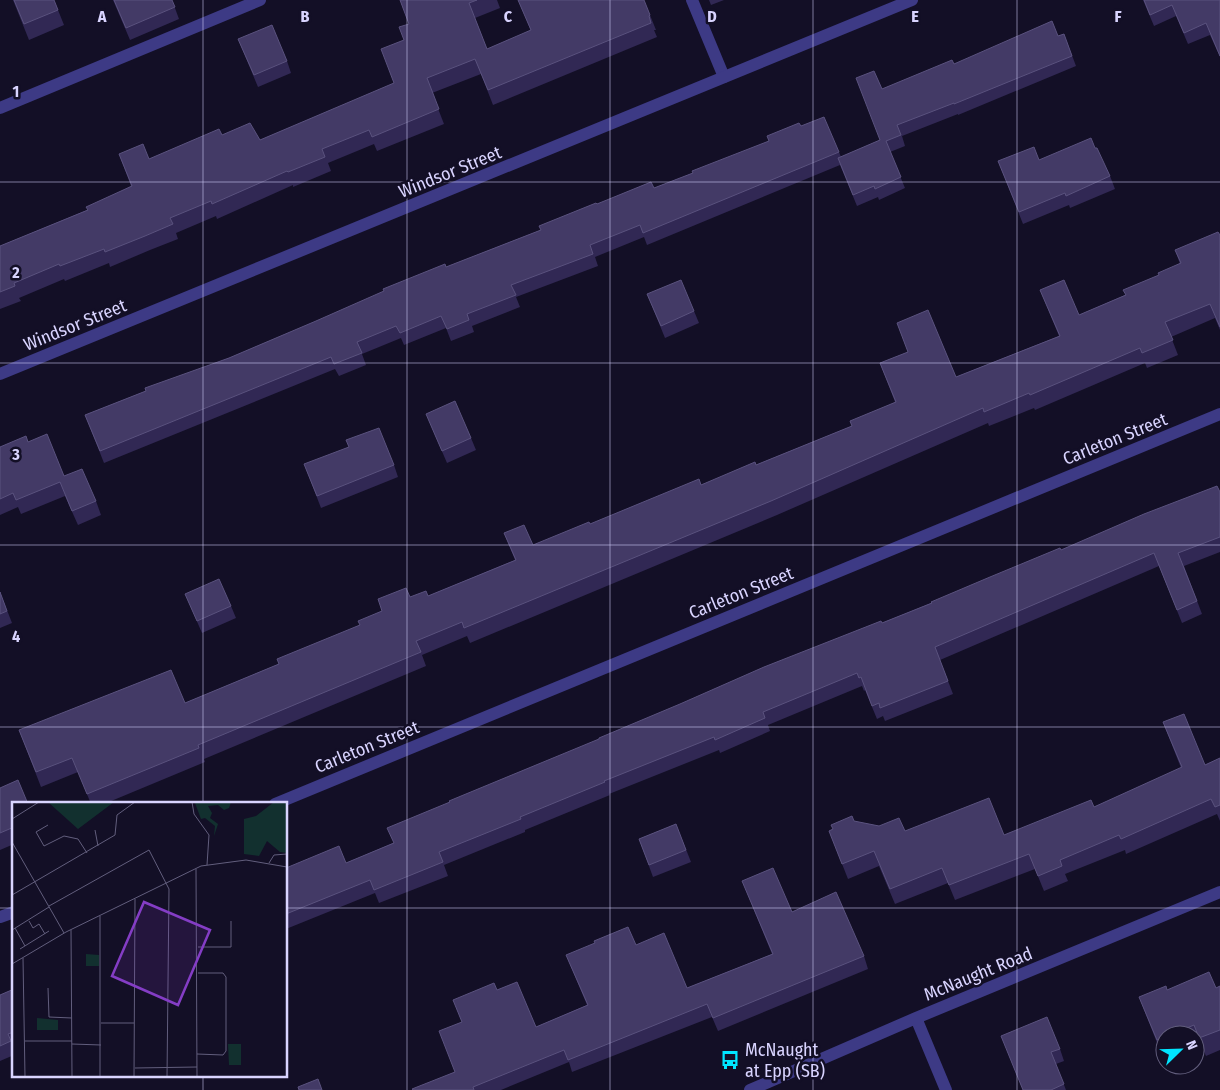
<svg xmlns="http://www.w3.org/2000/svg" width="1220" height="1090" font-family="'Fira Sans Condensed',sans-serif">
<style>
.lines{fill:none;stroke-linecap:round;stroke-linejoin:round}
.service{stroke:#3d3a85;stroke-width:12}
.minor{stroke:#3d3a85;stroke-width:12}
.wall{fill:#312854}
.building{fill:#433a66;stroke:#5a527e}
.grid{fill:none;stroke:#d9d4ff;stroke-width:1;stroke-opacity:0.55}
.labels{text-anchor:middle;stroke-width:5;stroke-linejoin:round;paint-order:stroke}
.street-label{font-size:18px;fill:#d9d4ff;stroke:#130f26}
.poi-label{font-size:18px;fill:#d9d4ff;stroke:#130f26;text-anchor:start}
.inset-road{fill:none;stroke:#625e7d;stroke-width:1}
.view{fill:#843dc5;fill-opacity:0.15;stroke:#843dc5;stroke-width:2.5}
.inset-edge{fill:none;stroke:#d9d4ff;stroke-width:2.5}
.grid-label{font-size:16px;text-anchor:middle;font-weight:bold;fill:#d9d4ff;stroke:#130f26;stroke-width:5;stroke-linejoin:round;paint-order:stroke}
</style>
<rect width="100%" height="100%" fill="#130f26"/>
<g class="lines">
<path class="service" d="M692,0L724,77
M0,108L260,0"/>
<path class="minor" d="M0,374L912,0
M275,804L1220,414
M0,917L14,912
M916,1018L946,1090
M750,1090L916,1018L1220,892"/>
</g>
<path class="wall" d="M13,0H54L64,25L29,40Z
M113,0H172L179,19L130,40Z
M400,0H497L500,8L475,18L487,49L531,31L518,0L650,15L656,30H654L657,37L493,105L481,74L432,93L444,124L377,151L374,144L328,163L331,171L293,187V185L217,219L216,216L176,233L178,239L150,250L110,267L109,263L65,281L64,279L19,298L21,301L0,309V246L87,210L131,186L119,154L149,159L222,135L260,140L394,84L409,24Z
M709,0H724L711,5Z
M1143,0H1220V57L1210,35L1188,44L1176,16L1154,26Z
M1064,34L1076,66L958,115V114L902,136L905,146L890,152L905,188L879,200L878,197L857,206L840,165L647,245L644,237L595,257L598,266L516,297L520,307L472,326L474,332L451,341L446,328L404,345L401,338L362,354L366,365L339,376L335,369L104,463L85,415L229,358L446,267L541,230L597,204L654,188L693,173L769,141L801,126L839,152L841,157L880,140L882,89L954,64L1058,36Z
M238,39L287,61L291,73L258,87Z
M1095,148L1110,176L1115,189L1070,208L1069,205L1023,224L998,161L1039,160Z
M1220,235V330L1215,318L1171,337L1178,355L1147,368L1145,363L1035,410L1034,408L989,426L988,423L777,515L470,643L467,636L422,655L426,666L204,759L205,762L104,804H91L78,772L41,787L19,730L185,703L279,664L360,625L382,611L410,597L428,596L515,560L504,533L533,545L756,465L852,426L895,402L880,363L908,352L897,323L956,377L1059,336L1040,290L1079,315L1125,295L1180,264L1175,250Z
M647,294L694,311L699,323L665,338Z
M426,414L471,438L476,450L447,463Z
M28,442L64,476L96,501L101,515L78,525L65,496L21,514L18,507L0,515V447Z
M304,464L394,465L398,477L321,508Z
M1220,492V552L1184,566L1202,614L1182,623L1159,566L940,660L953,694L885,721L883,716L877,719L865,690L864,691L862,686L768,725L770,731L720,753L719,750L609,794L610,795L525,830V832L444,865L448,876L379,903L375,893L286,929V868L346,863L393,843L450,802L882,623L1061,550Z
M0,592L12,623L0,628Z
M185,594L231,606L236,618L202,633Z
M1163,722L1205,765L1220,758V821L1217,814L1126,854L1125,850L1065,874L1068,881L1044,891L1035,869L955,900L948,883L895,904L879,866L848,879L829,831L854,821L905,831L1004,835L1094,807L1181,768Z
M0,788L14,804V844L0,850Z
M676,824L691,862L653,877L639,839Z
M742,881L864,956L868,969L718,1031L712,1017L572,1072L569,1062L501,1090H413L455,1072L462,1022L453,1000L497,990L536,1027L587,1005L566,955L636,945L687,988L772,954Z
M1220,986V1050L1206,1056L1200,1043L1195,1045V1035H1165V1057L1163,1058L1139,997L1167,990L1216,988Z
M14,989V1055L0,1061V995Z
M1001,1036L1060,1049L1064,1061L1056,1064L1066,1090H1023Z"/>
<path class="building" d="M14,0H54L58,10L24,24Z
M114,0H172L175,7L126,28Z
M400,0H477L469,3L487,49L531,30L518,0H644L650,15L649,16L651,23L488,90L475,59L427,78L439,109L372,137L369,130L322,149L325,157L288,172L287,171L212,204L211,201L170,218L173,224L145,236L105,252L104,249L60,266L59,264L14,283L15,286L0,292V246L88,210L86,207L132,186L119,154L143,144L149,159L219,129L222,135L250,123L260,140L394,83L381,49L404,40L399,27L409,24Z
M1144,0H1220V56L1206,23L1184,33L1172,5L1150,15Z
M1052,21L1058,36L1064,34L1072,56L954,104V103L897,125L901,135L886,141L901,177L875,189L874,186L853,195L838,158L880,140L856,78L874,71L882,89L952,60L954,64Z
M272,25L287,61L254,75L238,39Z
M824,117L839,152L643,233L640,225L590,245L593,254L511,285L516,295L467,314L469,320L447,329L441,316L400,333L396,326L357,342L362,353L334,364L331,357L100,451L85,415L146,391L145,388L229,358L316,321L384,291L383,289L445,264L446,267L541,230L539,226L596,203L597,204L651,182L654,188L693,173L692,171L769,141L767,136L799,123L801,126Z
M1091,138L1095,148H1097L1110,176L1066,196L1065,193L1019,212L998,161L1034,147L1039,160Z
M1218,232L1220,235V327L1210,304L1165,322L1173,340L1142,353L1140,348L1030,395L1029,393L984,412L983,408L771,501L464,628L462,622L416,641L421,652L198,745L199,748L87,794L72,758L36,772L19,730L171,670L185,703L279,664L277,659L360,625L358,621L382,611L378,599L406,588L410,597L426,591L428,596L516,560L504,533L524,525L533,545L589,522L590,524L699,479L701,485L755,462L756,465L852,426L850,421L896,402L880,363L908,352L897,323L928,310L956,377L1060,336L1040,290L1064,280L1079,315L1126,295L1123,290L1159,275L1158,273L1181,263L1175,250Z
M681,280L694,311L661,326L647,294Z
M455,401L471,438L442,451L426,414Z
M379,428L394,465L317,496L304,464L349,447L346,440Z
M47,434L64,476L82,469L96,501L72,511L60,482L16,500L13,493L0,499V447L26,436L28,442Z
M1217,486L1220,492V537L1178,553L1197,601L1177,610L1154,553L935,647L948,681L880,708L879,703L872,706L861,677L859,678L857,673L763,712L765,718L715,740L714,737L604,781L605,782L520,817L521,819L439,852L443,862L374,890L370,880L286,914V868L339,846L346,863L394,843L387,828L450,802L449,801L599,739V738L680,704L764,667L881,621L882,623L932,603L931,602L990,577L1060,548L1061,550L1144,514Z
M219,579L231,606L197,621L185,594Z
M0,592L7,611L0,614Z
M1184,714L1205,765L1220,758V805L1215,807L1211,799L1121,839L1119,835L1060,860L1062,866L1038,876L1029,854L949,885L942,868L890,889L874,851L842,864L829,831L833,829L831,825L852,816L854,821L879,826L899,818L905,831L989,798L1004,835L1091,800L1094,807L1182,767L1163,722Z
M18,780L28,804H14V827L0,833V788Z
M676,824L686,850L649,865L639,839Z
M773,868L792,912L836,892L864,956L713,1018L707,1004L568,1060L564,1050L473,1087L474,1090H413L412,1089L455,1072L439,1031L462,1022L453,1000L494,983L497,990L517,982L536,1027L588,1005L566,955L595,943L594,941L628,927L636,945L664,933L687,988L773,954L742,881Z
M1209,972L1216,988L1220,986V1030L1199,1038L1194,1025L1170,1035H1165V1037L1157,1040L1139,997L1166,986L1167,990Z
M14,989V1032L8,1034L11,1041L0,1046V995Z
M1047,1017L1060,1049L1051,1052L1064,1084L1051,1090H1023L1001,1036Z
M318,1079L322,1090H299L298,1087Z"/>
<path class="grid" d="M203,0V804M407,0V1090M610,0V1090M813,0V1090M1017,0V1090M0,182H1220M0,363H1220M0,545H1220M0,727H1220M0,908H14M286,908H1220M203,1076V1090"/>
<defs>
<g id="bus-bare" transform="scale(1.5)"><path d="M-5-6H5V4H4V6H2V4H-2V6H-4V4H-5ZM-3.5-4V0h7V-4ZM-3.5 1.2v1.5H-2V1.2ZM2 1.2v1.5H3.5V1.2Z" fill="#00e5ff" stroke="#130f26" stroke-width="2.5" paint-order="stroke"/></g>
</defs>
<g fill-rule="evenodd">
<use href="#bus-bare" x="730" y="1060"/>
</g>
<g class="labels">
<g class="street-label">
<text transform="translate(450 172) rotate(-22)" y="6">Windsor Street</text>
<text transform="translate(75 325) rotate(-22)" y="6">Windsor Street</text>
<text transform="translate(1115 439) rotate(-22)" y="6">Carleton Street</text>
<text transform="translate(741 593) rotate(-22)" y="6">Carleton Street</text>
<text transform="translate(367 747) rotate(-22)" y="6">Carleton Street</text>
<text transform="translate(978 974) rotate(-22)" y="6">McNaught Road</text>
</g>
<g class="poi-label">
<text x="745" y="1056">McNaught<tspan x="745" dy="21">at Epp (SB)</tspan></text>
</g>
</g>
<g transform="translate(12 802)">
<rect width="275" height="275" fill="#130f26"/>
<path d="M36,0H102L66,27ZM219,0L217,6L212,8L206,3L196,4L200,11L198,16L206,22L202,34L203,24L193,16L189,17L183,1ZM262,0H275V51L268,50L255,39L247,54L232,52V17L244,14ZM74,152L87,153V164H74ZM25,216L46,218V228H25ZM216,242H229V263H217Z" fill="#12302f"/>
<path class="inset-road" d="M180,0L182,12L197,33L195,63M0,17L27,0M36,23L24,30L32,44L52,34L66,37L75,51M83,28L86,44M0,40L52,131M257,61L262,53L275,52M184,67L185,275M0,93L103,33L105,13L123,0M37,104L137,48L157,87L155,275M88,114V275M17,119L21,126L27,122L33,132M3,126L13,144M0,128L37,105M59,128L60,275M186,145H219V119M8,147L37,129M11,156L13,275M0,162L54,130L189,64L234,58L275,65M36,186L37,215L60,216M89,221H122M13,239H60M60,242L89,243M185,252L211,253L214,249V175L211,171H186M123,266L185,265M122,275L123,97"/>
<path class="view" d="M132,100L198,128L166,203L100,174Z"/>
<rect width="275" height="275" class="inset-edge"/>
</g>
<g class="grid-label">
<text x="102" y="22">A</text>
<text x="305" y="22">B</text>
<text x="508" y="22">C</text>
<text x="712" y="22">D</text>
<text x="915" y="22">E</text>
<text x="1118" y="22">F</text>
<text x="16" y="97">1</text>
<text x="16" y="278">2</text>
<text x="16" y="460">3</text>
<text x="16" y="642">4</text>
</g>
<g transform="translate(1180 1050) rotate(67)"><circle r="24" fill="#130f26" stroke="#625e7d"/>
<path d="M0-4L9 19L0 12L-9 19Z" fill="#00e5ff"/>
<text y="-8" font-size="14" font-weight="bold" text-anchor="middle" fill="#d9d4ff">N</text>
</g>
</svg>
